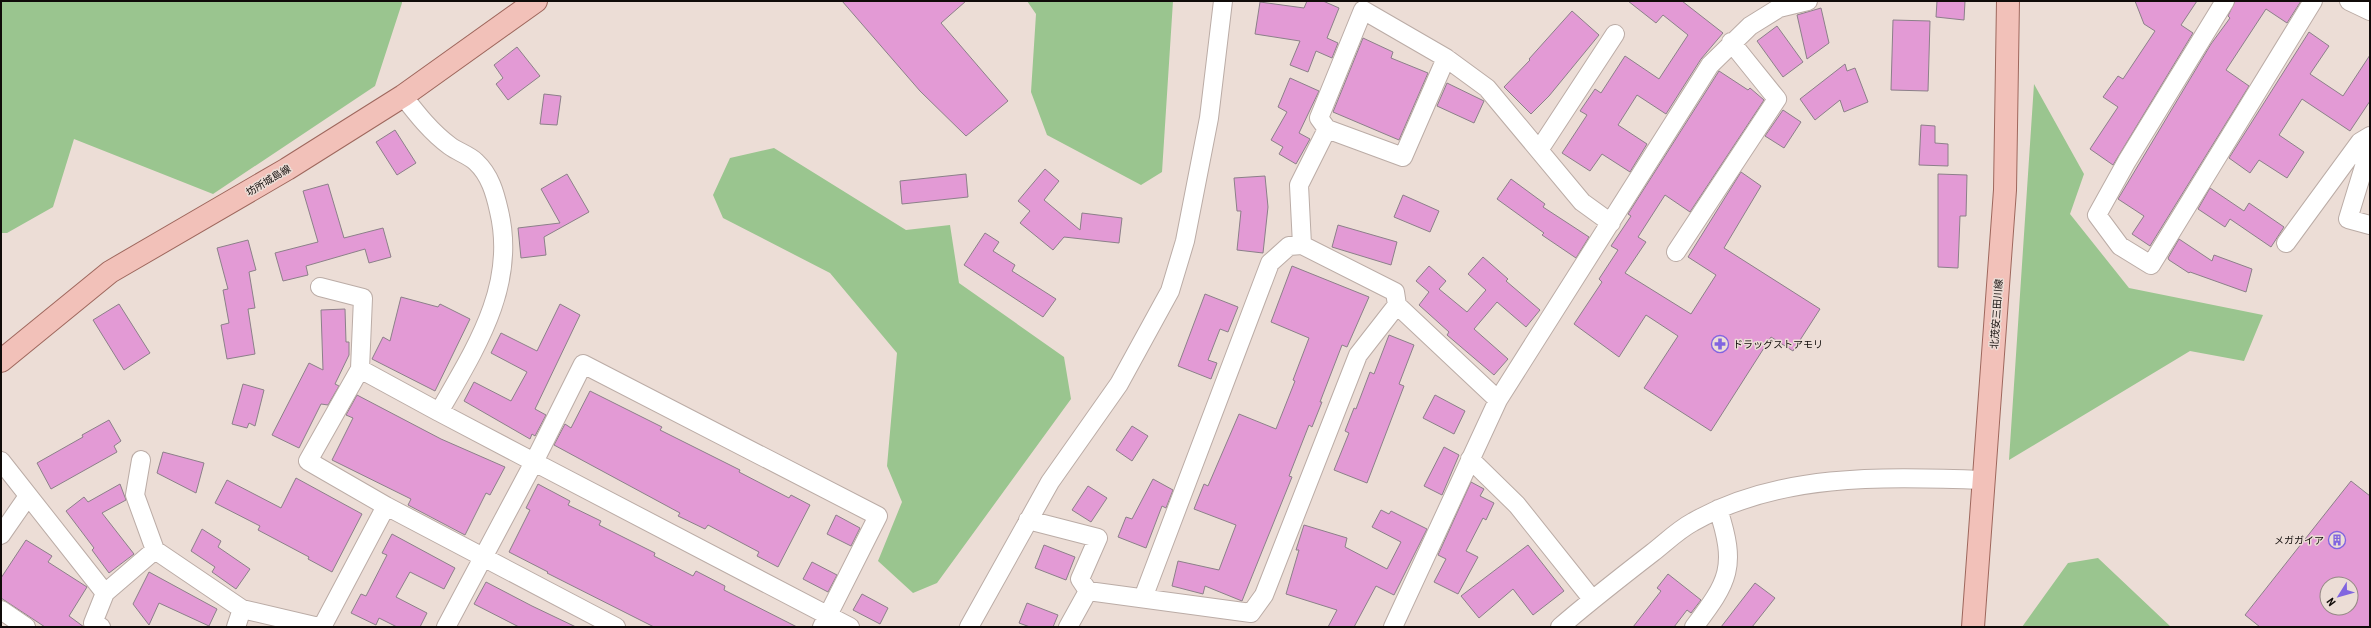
<svg xmlns="http://www.w3.org/2000/svg" width="2371" height="628" font-family="'Roboto Condensed','Noto Sans JP',sans-serif">
<style>
.green{fill:#9ac58f}
.building{fill:#e39ad5;stroke:#8c8089;fill-rule:evenodd}
.lines{fill:none;stroke-linecap:round;stroke-linejoin:round}
.minor-casing{stroke:#bbaca6;stroke-width:20}
.major-casing{stroke:#9e675d;stroke-width:24}
.minor{stroke:#fff;stroke-width:18}
.major{stroke:#f2c1b9;stroke-width:22}
.labels{text-anchor:middle;stroke-width:3;stroke-linejoin:round;paint-order:stroke}
.street-label{font-size:10px;fill:#100b09;stroke:#ecddd6}
.poi-label{font-size:10px;fill:#100b09;stroke:#ecddd6;text-anchor:start}
</style>
<rect width="100%" height="100%" fill="#ecddd6"/>
<path class="green" d="M1,1H402V3L375,86L213,194L74,139L53,207L7,233H1Z
M1027,1H1173L1162,172L1141,185L1047,135L1031,92L1036,14Z
M2034,84L2084,174L2070,214L2129,288L2263,315L2244,361L2190,351L2009,460Z
M774,148L906,230L950,225L959,283L1064,357L1071,399L937,583L913,593L878,561L902,502L887,466L897,353L830,273L723,218L713,195L730,158Z
M2098,558L2171,627H2022L2068,563Z"/>
<path class="building" d="M842,1H966L941,23L1008,101L966,136L920,91Z
M1307,1H1323L1339,8L1327,38L1338,43L1332,58L1316,51L1308,72L1290,65L1300,41L1255,34L1260,2L1304,8Z
M1628,1H1682L1723,33L1701,59L1666,114L1637,95L1618,125L1647,144L1630,172L1602,154L1590,171L1562,153L1587,115L1580,111L1595,89L1601,93L1625,56L1659,79L1688,35L1663,15L1656,23Z
M1937,1H1965L1964,20L1936,17Z
M2135,1H2197L2181,25L2193,33L2113,165L2090,149L2118,107L2103,97L2118,76L2123,79L2155,31L2144,24Z
M2235,1H2301L2287,23L2266,9L2226,70L2249,86L2150,246L2132,234L2144,216L2118,199L2211,44L2230,18L2228,16Z
M1821,8L1829,43L1807,59L1797,15Z
M1572,11L1599,35L1549,96L1531,114L1504,87L1530,60L1529,59Z
M1893,20L1930,21L1928,91L1891,90Z
M1777,26L1803,62L1783,77L1757,41Z
M2309,32L2329,46L2310,74L2343,96L2370,55V101L2350,131L2302,99L2279,135L2304,152L2287,178L2259,160L2250,173L2229,158Z
M1363,38L1393,52L1391,58L1428,73L1399,140L1333,112Z
M517,47L540,76L508,100L496,84L503,78L494,65Z
M1845,64L1847,71L1855,68L1868,102L1844,112L1840,100L1815,120L1800,99Z
M1719,71L1748,90L1750,88L1764,100L1690,212L1665,195L1638,237L1646,242L1625,273L1691,314L1716,275L1688,257L1741,172L1761,186L1724,248L1820,309L1793,351L1771,337L1711,431L1644,388L1678,336L1646,315L1619,357L1574,324L1602,282L1599,279L1618,250L1611,246L1631,216L1628,214Z
M1290,78L1319,91L1299,133L1310,139L1296,164L1279,154L1283,147L1271,140L1287,112L1278,107Z
M1447,83L1484,101L1474,123L1437,106Z
M544,94L561,96L557,125L540,124Z
M1783,110L1801,122L1784,148L1765,136Z
M1921,125L1935,126V143L1948,144V166L1919,165Z
M395,130L416,163L397,175L376,142Z
M1045,169L1059,181L1044,200L1080,230L1082,213L1122,218L1119,243L1064,237L1053,250L1020,223L1030,211L1018,201Z
M567,174L589,212L544,237L546,255L521,258L518,228L560,223L541,189Z
M966,174L968,197L902,204L900,181Z
M1938,174L1967,175L1966,216H1960L1958,268L1938,267Z
M1265,176L1268,207L1263,253L1237,250L1241,211H1237L1234,178Z
M1511,179L1545,204L1543,207L1589,237L1576,258L1542,235L1544,233L1497,199Z
M328,184L344,238L383,228L391,257L369,263L365,249L306,266L308,275L283,281L275,253L318,242L303,191Z
M2210,188L2244,211L2249,203L2284,227L2271,247L2230,219L2225,227L2198,209Z
M1403,195L1439,211L1430,232L1394,217Z
M1338,225L1397,242L1391,265L1332,247Z
M985,233L999,242L993,251L1015,265L1012,271L1056,299L1043,317L964,265Z
M2179,239L2212,261L2214,255L2252,269L2246,292L2190,272L2189,273L2169,260L2168,258Z
M248,240L256,270L249,272L255,308L248,309L255,354L227,359L221,325L229,323L223,290L228,289L217,248Z
M1483,257L1508,279L1506,281L1540,310L1526,327L1497,302L1474,329L1508,359L1494,375L1447,335L1449,332L1419,305L1429,292L1416,281L1429,266L1446,281L1439,289L1467,312L1486,290L1468,274Z
M1292,266L1369,297L1347,347L1342,345L1320,402H1322L1312,427L1309,425L1289,476L1292,477L1242,601L1205,586L1203,594L1172,586L1178,561L1219,570L1236,525L1194,509L1204,484L1208,486L1239,414L1276,429L1295,381L1293,380L1309,338L1271,322Z
M1205,294L1238,307L1228,332L1220,329L1208,360L1217,363L1211,379L1178,366Z
M401,297L438,307L440,304L470,319L435,391L372,359L383,337L390,341Z
M119,304L150,353L124,370L93,320Z
M560,304L580,315L535,409L546,415L535,436L532,434L530,439L464,401L474,382L511,401L527,372L491,353L501,333L537,351Z
M345,309L346,342H349V355L335,384L339,386L328,405L321,404L299,448L272,435L309,363L323,370L321,310Z
M1389,335L1414,345L1399,384L1404,386L1367,483L1334,470L1349,433L1345,431L1354,408L1356,409L1370,372L1374,374Z
M243,384L264,390L255,426L249,423L247,428L232,424Z
M590,391L662,427L660,430L740,470L739,472L789,498L791,495L810,505L778,567L757,556L759,552L708,525L705,529L678,516L680,513L554,445L565,424L571,428Z
M357,395L441,439L505,467L490,495L486,493L465,535L408,505L411,499L332,460L353,418L346,415Z
M1435,395L1465,411L1454,434L1423,418Z
M109,420L121,441L114,446L117,452L51,489L37,463L83,437L82,435Z
M1132,426L1148,436L1132,461L1116,450Z
M1444,447L1459,455L1442,495L1424,486Z
M163,452L204,463L196,493L157,473Z
M296,478L362,514L332,572L308,559L309,557L258,530L260,526L215,503L227,480L281,508Z
M1153,479L1173,490L1166,508L1162,506L1146,548L1118,537L1126,517L1132,519Z
M2351,481L2370,496V627H2260L2245,615ZM2327,584H2351V608H2327Z
M1471,482L1484,489L1480,496L1494,503L1486,520L1483,518L1466,551L1478,557L1458,594L1434,582L1446,559L1438,555Z
M120,484L126,500L102,513L134,554L109,573L92,550L94,548L66,511L84,497L88,502Z
M538,484L570,501L568,505L601,521L599,525L655,553L654,556L693,576L696,571L725,586L724,590L797,627H654L547,573L548,572L509,552L530,510L526,508Z
M1088,486L1107,498L1091,522L1072,510Z
M1381,510L1389,514L1391,511L1427,529L1394,595L1376,586L1354,627H1328L1337,610L1286,594L1299,550H1296L1304,525L1347,538L1345,547L1387,569L1401,542L1372,527Z
M836,515L860,528L851,546L827,534Z
M202,529L221,541L218,547L250,569L236,589L212,572L215,567L191,551Z
M392,534L455,568L444,589L410,572L396,597L427,613L420,627H397L379,618L376,625L351,613L361,594L366,596L387,555L382,553Z
M26,540L52,556L48,562L87,587L69,616L84,627H45L1,598V578Z
M1044,545L1075,557L1066,580L1035,568Z
M1528,545L1564,591L1533,615L1513,589L1479,618L1461,596Z
M812,562L837,575L828,592L803,579Z
M149,572L217,609L209,626L159,603L149,625L133,604Z
M1668,574L1701,600L1691,613L1687,610L1674,627H1633L1661,591L1657,588Z
M486,582L532,606L576,627H519L474,604Z
M1755,583L1775,598L1752,627H1721Z
M862,594L888,608L880,624L853,610Z
M1027,603L1058,615L1053,627H1030L1019,623Z"/>
<g class="lines">
<g class="minor-casing">
<path id="minor" d="M2225,1L2127,161L2097,215L2120,246L2151,265L2313,1
M2349,1L2370,11
M403,96C417,114 431,132 450,146C458,152 469,155 476,162C490,175 495,193 499,211C517,286 475,349 439,412L534,462L583,364L878,516L822,627
M1327,129L1403,157L1446,58
M2370,147L2348,219L2370,225
M1539,150L1615,34
M2286,243L2360,142L2370,136
M1302,245L1299,185L1327,129L1319,118L1363,10L1446,58L1487,88L1582,202L1611,223
M1676,252L1777,99L1731,42
M320,287L363,298L360,369
M1470,459L1517,505L1592,599
M141,460L135,495L155,550
M1,461L105,593L93,623L101,627
M386,506L308,461L360,369L439,412
M1028,520L1098,538L1080,579L1088,591L1251,613L1264,595L1358,355L1397,305
M1,535L28,496
M105,593L155,550L242,609L319,627
M1143,598L1270,263L1289,246L1302,245L1395,292L1397,305L1498,400
M1,610L26,627
M236,627L242,609
M322,627L386,506L616,627
M446,627L534,462L850,627
M969,627L1050,482L1119,384L1170,291L1185,241L1209,118L1223,1
M1068,627L1088,591
M1393,627L1498,400L1710,65L1750,26L1779,8L1808,1
M1560,627C1590,601 1621,577 1652,553C1665,543 1678,530 1693,522C1781,472 1887,477 1984,480
M1694,627C1729,581 1737,567 1718,509"/>
</g>
<g class="major-casing">
<path id="major" d="M1,361L110,272L287,169L403,96L536,1
M1973,627L2005,190L2008,1"/>
</g>
<use href="#minor" class="minor"/>
<use href="#major" class="major"/>
</g>
<defs>
<g id="pharmacy-ring" transform="scale(0.9)"><circle r="9.5" fill="#ecddd6" stroke="#8165e0" stroke-width="1.5"/><path d="M-2-6h4v4h4v4h-4v4h-4v-4h-4v-4h4Z" fill="#8165e0"/></g>
<g id="building-ring" transform="scale(0.9)"><circle r="9.5" fill="#ecddd6" stroke="#8165e0" stroke-width="1.5"/><path d="M-4-6H4V6H1V3H-1V6H-4ZM-2.5-4.3h1.7v1.8h-1.7ZM.8-4.3h1.7v1.8H.8ZM-2.5-1h1.7V.8h-1.7ZM.8-1h1.7V.8H.8Z" fill="#8165e0"/></g>
</defs>
<g fill-rule="evenodd">
<use href="#pharmacy-ring" x="1720" y="344"/>
<use href="#building-ring" x="2337" y="540"/>
</g>
<g class="labels">
<g class="street-label">
<text transform="translate(268 180) rotate(-31)" y="4">坊所城島線</text>
<text transform="translate(1996 314) rotate(-86)" y="4">北茂安三田川線</text>
</g>
<g class="poi-label">
<text x="1733" y="348">ドラッグストアモリ</text>
<text x="2324" y="544" text-anchor="end">メガガイア</text>
</g>
</g>
<rect width="2371" height="628" fill="none" stroke="#100b09" stroke-width="4"/>
<g transform="translate(2339 596) rotate(233)"><circle r="19" fill="#ecddd6" stroke="#948984"/>
<path d="M0-3L7 15L0 10L-7 15Z" fill="#8165e0"/>
<text y="-6" font-size="11" font-weight="bold" text-anchor="middle" fill="#100b09">N</text>
</g>
</svg>
